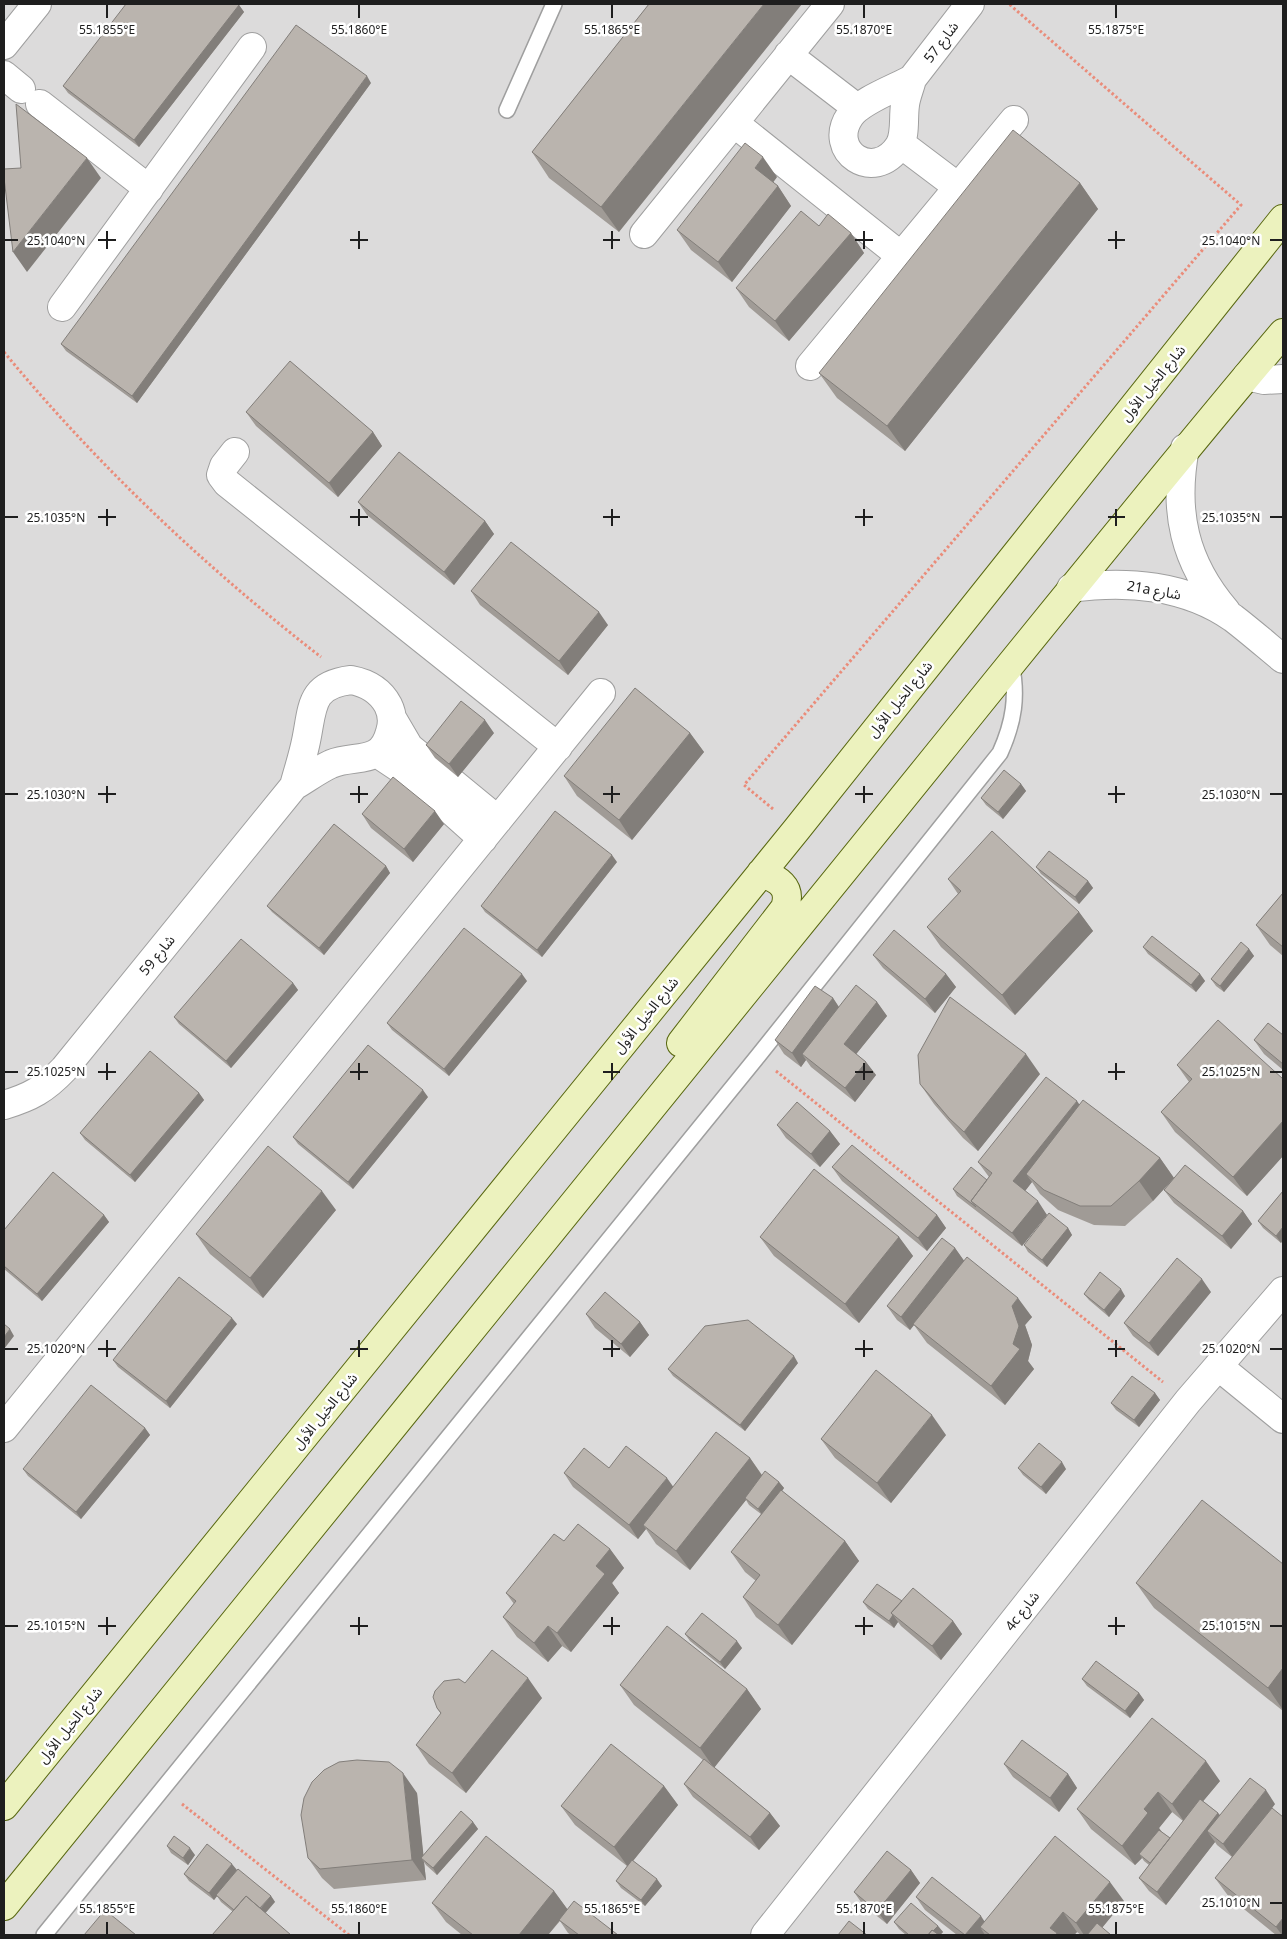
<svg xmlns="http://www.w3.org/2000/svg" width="1287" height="1939" font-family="'Noto Sans','Noto Sans Arabic',sans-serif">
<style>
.residential{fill:#dcdbdb}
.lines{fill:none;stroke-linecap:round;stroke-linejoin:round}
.lane-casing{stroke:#9f9f9f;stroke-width:18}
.street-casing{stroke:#9f9f9f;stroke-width:30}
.secondary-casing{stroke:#596811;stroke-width:30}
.path{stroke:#ea8c7a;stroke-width:3;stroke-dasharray:2.5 2.5;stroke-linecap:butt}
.lane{stroke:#fff;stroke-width:15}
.street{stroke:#fff;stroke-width:28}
.secondary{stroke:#ecf2be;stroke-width:28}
.wall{fill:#a09b96;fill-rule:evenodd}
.shaded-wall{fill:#827e7a}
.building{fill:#bab4ae;stroke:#827e7a}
.ticks{fill:none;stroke:#1e1e1e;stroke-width:2}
.labels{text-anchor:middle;stroke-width:5;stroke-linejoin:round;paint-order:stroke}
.street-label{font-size:14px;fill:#1e1e1e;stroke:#fff}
.ticks-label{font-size:12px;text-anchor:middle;fill:#1e1e1e;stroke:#fff;stroke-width:5;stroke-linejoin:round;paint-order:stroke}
</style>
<rect width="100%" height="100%" fill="#eeebe5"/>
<path class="residential" d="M4,4H1283V1935H4Z"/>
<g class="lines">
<g class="lane-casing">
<path id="lane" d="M507,110L554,4
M44,1935L758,1056L1000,753C1014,722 1018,696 1011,663"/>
</g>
<g class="street-casing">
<path id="street" d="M4,45L37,4
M788,55L857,108
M4,75L21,89
M912,79C910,88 906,96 905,105C903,118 906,135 899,146C874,184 826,151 850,116C860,101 896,88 912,79Z
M912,79L970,4
M40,104L149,189
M734,123L901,256
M901,144L958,187
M644,234L830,4
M62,307L252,47
M810,366L1014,120
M1247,376L1264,380L1283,379
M1185,448C1173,511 1184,562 1226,611
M235,452L224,466L221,475L227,483L558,747
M1071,588C1126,580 1186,585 1233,618C1250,631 1266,645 1283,659
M351,680C367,683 380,690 388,705C392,713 393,723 390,732C381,766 356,754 331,764C318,770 306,779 294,786C298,771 303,756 306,741C313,708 309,685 351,680Z
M392,718L409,747L498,820
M377,753L416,779L483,839
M4,1105C31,1097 45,1089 64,1069L294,786
M1218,1366L1283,1419
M4,1428L601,693
M765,1935L1188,1401L1283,1291"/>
</g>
<g class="secondary-casing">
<path id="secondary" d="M681,1043L785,908C792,887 779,879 761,873
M4,1806L797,829L1283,219
M4,1906C271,1576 539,1247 806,917C965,722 1121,525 1283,333"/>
</g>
<path class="path" d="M4,352C97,465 205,567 321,657
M773,809L744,785L1241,205L1009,4
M776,1071L1163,1382
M182,1804L349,1935"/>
<use href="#lane" class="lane"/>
<use href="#street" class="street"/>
<use href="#secondary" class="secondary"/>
</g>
<path class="wall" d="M649,4L619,232L549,178L532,152Z
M239,5L244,12L139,147L68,93L63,86Z
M371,83L137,403L66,351L61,344Z
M777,177L773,182L778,186L791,206L732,282L691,250L677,230Z
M1080,183L1098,209L905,451L837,398L819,373Z
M851,233L864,253L789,341L749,307L736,288Z
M246,412L373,432L382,446L338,497L256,426Z
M358,502L485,521L494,534L454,585L367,515Z
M471,591L608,625L568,675L480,605Z
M494,733L458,777L435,758L426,745Z
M690,733L704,752L632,840L577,796L564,776Z
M1021,784L1026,791L1003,819L986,805L981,798Z
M362,814L444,824L413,862L371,828Z
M617,862L542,957L485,912L481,906Z
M386,866L390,873L324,955L272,912L267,906Z
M1036,867L1088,881L1093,888L1079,904L1041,874Z
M948,879L1079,912L1093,931L1015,1015L941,947L927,927L958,894Z
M1283,893V956L1270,945L1256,925Z
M1143,947L1200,974L1205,981L1196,992L1148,954Z
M1249,949L1254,956L1224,992L1216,986L1211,979Z
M873,955L946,974L956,987L935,1013L883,968Z
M527,981L449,1076L392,1030L387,1023Z
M293,983L298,990L231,1068L179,1024L174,1017Z
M833,998L839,1007L877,1002L887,1016L856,1054L866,1062L876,1075L855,1102L811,1067L806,1060L801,1067L784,1054L775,1040Z
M1283,1035V1070L1264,1054L1254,1040Z
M1177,1065L1283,1079V1156L1247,1196L1175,1132L1161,1112L1189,1082Z
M1040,1074L978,1151L963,1138L934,1104L920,1084Z
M199,1093L204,1100L135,1182L85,1140L80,1133Z
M428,1097L353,1189L298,1144L293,1137Z
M1080,1105L1160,1158L1174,1178L1243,1211L1252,1224L1231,1249L1174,1203L1164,1190L1173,1179L1153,1201L1125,1226L1094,1225L1058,1210L1040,1194L1032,1182L1025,1191L1047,1215L1022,1246L957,1196L953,1189L987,1180L989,1177L978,1162Z
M777,1125L830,1131L840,1144L820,1167L786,1138Z
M832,1167L937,1215L946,1228L927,1251L842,1181Z
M1283,1191V1240L1281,1243L1263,1228L1258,1221Z
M336,1210L263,1298L210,1254L196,1234Z
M104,1215L109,1222L42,1301L4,1269V1230Z
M1068,1228L1072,1235L1047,1267L1028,1252L1024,1245Z
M760,1237H899L913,1256L859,1323L774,1256Z
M955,1248L964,1261L1032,1317L1025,1325L1032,1345L1028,1361L1034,1369L1005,1405L927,1343L914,1325L910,1330L897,1320L887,1306Z
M1211,1292L1158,1356L1133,1336L1124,1323Z
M1084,1294L1125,1296L1109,1317L1089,1300Z
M586,1314L640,1322L649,1335L630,1357L595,1328Z
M237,1324L170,1408L118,1367L113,1360Z
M798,1363L745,1431L673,1376L668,1369Z
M1155,1393L1160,1400L1139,1427L1116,1410L1111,1403Z
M145,1428L150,1435L81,1519L28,1476L23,1469Z
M946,1435L891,1503L835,1458L821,1439Z
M750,1458L762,1475L779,1482L784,1488L782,1491L845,1541L859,1561L792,1645L756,1617L743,1597L756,1581L745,1572L731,1552L761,1514L749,1505L746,1500L690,1570L656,1544L646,1529L638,1539L573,1487L564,1473L609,1468L673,1487Z
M1018,1468L1066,1469L1046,1494L1023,1475Z
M564,1541L610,1549L624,1568L612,1583L619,1593L571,1652L562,1646L548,1662L517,1637L503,1617L514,1604L506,1593Z
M1283,1564V1711L1154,1608L1136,1583Z
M902,1601L953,1621L962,1634L941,1660L901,1626L898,1622L894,1628L868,1609L863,1602Z
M685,1634L742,1648L725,1669L690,1641Z
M1082,1679L1139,1693L1144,1700L1130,1718L1087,1686Z
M465,1683L542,1698L466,1793L429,1764L416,1745L441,1714L437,1708Z
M620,1685L747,1689L761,1709L714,1767L770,1813L780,1826L759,1850L693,1797L684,1784L703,1760L634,1705Z
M1004,1764L1068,1774L1077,1788L1059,1812L1013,1777Z
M1220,1781L1203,1801L1218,1813L1220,1815L1275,1804L1272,1808L1283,1935H1276L1229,1897L1215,1878L1232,1857L1217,1845L1215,1842L1166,1905L1149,1891L1139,1878L1149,1865L1144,1861L1142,1858L1135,1865L1091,1829L1077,1809ZM1172,1812L1183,1821L1170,1838L1162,1832L1159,1828Z
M664,1786L678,1805L633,1861L662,1886L645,1906L621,1888L616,1881L627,1866L575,1825L561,1806Z
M417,1793L423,1855L473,1822L478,1829L437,1875L426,1865L424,1862L426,1880L334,1889L322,1878L308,1858Z
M167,1846L195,1855L188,1865L171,1853Z
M237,1870L271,1896L275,1902L232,1911L221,1902L217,1896L214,1900L189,1881L184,1874Z
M911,1870L920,1883L887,1924L863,1905L854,1892Z
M554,1891L567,1909L618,1935H571L568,1933L560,1921L548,1935H462L446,1922L432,1903Z
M916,1897L984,1922L1124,1901L1102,1928L1111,1935H1081L1077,1932L1074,1935H957L925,1910Z
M894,1922L938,1926L943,1932L940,1935H906L899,1929Z"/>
<path class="shaded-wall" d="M764,4H802L619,232L601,207Z
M239,5L244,12L139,147L134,140Z
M367,76L371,83L137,403L132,396Z
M763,157L777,177L769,188L755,168Z
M87,158L101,178L27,272L13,252Z
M1080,183L1098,209L905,451L887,426Z
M778,186L791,206L732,282L718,262Z
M851,233L864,253L789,341L775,321Z
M373,432L382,446L338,497L329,483Z
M485,521L494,534L454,585L444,572Z
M599,612L608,625L568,675L559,661Z
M485,720L494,733L458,777L449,764Z
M690,733L704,752L632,840L619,820Z
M1021,784L1026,791L1003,819L998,812Z
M435,811L444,824L413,862L404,849Z
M612,855L617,862L542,957L537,950Z
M386,866L390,873L324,955L319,948Z
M1088,881L1093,888L1079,904L1075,897Z
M1079,912L1093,931L1015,1015L1002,995Z
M1249,949L1254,956L1224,992L1220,986Z
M522,974L527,981L449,1076L444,1069Z
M946,974L956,987L935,1013L925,999Z
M1200,974L1205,981L1196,992L1191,985Z
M293,983L298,990L231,1068L226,1061Z
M833,998L842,1012L802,1054L806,1060L801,1067L792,1053Z
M877,1002L887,1016L853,1058L844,1044Z
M1026,1054L1040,1074L978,1151L964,1132Z
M866,1062L876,1075L855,1102L845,1088Z
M423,1090L428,1097L353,1189L348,1182Z
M199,1093L204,1100L135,1182L130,1175Z
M1077,1101L1086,1114L1026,1174L1032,1182L1022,1195L1013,1181Z
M1283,1121V1156L1247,1196L1233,1177Z
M830,1131L840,1144L820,1167L811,1154Z
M1160,1158L1174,1178L1153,1201L1139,1181Z
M322,1191L336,1210L263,1298L250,1278Z
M1038,1201L1047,1215L1022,1246L1012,1233Z
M1243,1211L1252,1224L1231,1249L1222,1236Z
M104,1215L109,1222L42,1301L37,1294Z
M937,1215L946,1228L927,1251L918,1238Z
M1283,1227V1240L1281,1243L1276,1236Z
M1068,1228L1072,1235L1047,1267L1042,1260Z
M899,1237L913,1256L859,1323L845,1304Z
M955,1248L965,1262L913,1324L914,1325L910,1330L901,1317Z
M1202,1279L1211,1292L1158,1356L1149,1343Z
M1121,1289L1125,1296L1109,1317L1104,1310Z
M1018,1298L1032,1317L1025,1325L1032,1345L1028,1361L1034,1369L1005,1405L991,1386L1013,1344L1012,1306Z
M232,1318L237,1324L170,1408L166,1401Z
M640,1322L649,1335L630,1357L621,1344Z
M10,1329L14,1336L4,1349V1337Z
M794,1356L798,1363L745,1431L740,1425Z
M1155,1393L1160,1400L1139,1427L1134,1420Z
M932,1415L946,1435L891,1503L877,1483Z
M145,1428L150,1435L81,1519L76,1512Z
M750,1458L763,1477L745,1498L746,1500L690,1570L676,1551Z
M1062,1462L1066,1469L1046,1494L1041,1487Z
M667,1478L677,1492L643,1525L646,1529L638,1539L629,1525Z
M779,1482L784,1488L763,1516L758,1509Z
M845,1541L859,1561L792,1645L778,1625Z
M610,1549L624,1568L612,1583L619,1593L571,1652L557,1633L596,1566Z
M893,1615L898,1622L894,1628L889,1621Z
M953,1621L962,1634L941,1660L932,1646Z
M548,1626L562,1646L548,1662L534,1643Z
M737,1641L742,1648L725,1669L720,1662Z
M1283,1668V1710L1268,1688Z
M528,1678L542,1698L466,1793L452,1773Z
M747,1689L761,1709L714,1768L700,1748Z
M1139,1693L1144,1700L1130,1718L1125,1711Z
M1206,1761L1220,1781L1185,1823L1172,1804Z
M403,1773L417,1793L424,1860L421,1858L424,1862L426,1880L412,1860Z
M1068,1774L1077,1788L1059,1812L1050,1798Z
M664,1786L678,1805L628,1867L614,1847Z
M1266,1790L1275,1804L1233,1858L1223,1844Z
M1158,1792L1172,1812L1159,1828L1162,1833L1139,1854L1142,1858L1135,1865L1122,1846L1144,1809Z
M770,1813L780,1826L759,1850L750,1837Z
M1218,1813L1228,1826L1207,1831L1215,1842L1166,1905L1157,1892Z
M473,1822L478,1829L437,1875L433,1868Z
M190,1848L195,1855L188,1865L183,1858Z
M232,1864L237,1870L214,1900L209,1893Z
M911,1870L920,1883L887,1924L877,1911Z
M657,1879L662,1886L645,1906L641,1900Z
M1110,1882L1124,1901L1096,1935H1084L1076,1923Z
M554,1891L568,1910L548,1935H519Z
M271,1896L275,1902L263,1916L259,1910Z
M1063,1912L1077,1932L1074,1935H1055L1050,1928Z
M981,1916L990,1930L980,1927L985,1935H965Z
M1283,1918V1935H1282L1276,1927Z
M938,1926L943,1932L940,1935H929Z"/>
<path class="building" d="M126,4H237L239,5L134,140L63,86Z
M649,4H764L601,207L532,152Z
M296,25L367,76L132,396L61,344Z
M16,104L87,158L13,252L4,178V169L21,168Z
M1013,130L1080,183L887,426L819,373Z
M745,143L763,157L755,168L778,186L718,262L677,230Z
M801,211L819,226L828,214L851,233L775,321L736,288Z
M290,361L373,432L329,483L246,412Z
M399,452L485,521L444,572L358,502Z
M511,542L599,612L559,661L471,591Z
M635,688L690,733L619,820L564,776Z
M461,701L485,720L449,764L426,745Z
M1004,770L1021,784L998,812L981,798Z
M393,777L435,811L404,849L362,814Z
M555,811L612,855L537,950L481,906Z
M334,824L386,866L319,948L267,906Z
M992,831L1079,912L1002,995L927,927L961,891L948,879Z
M1049,851L1088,881L1075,897L1036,867Z
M1283,893V947L1256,925Z
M464,928L522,974L444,1069L387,1023Z
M894,930L946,974L925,999L873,955Z
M1152,936L1200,974L1191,985L1143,947Z
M241,939L293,983L226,1061L174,1017Z
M1241,942L1249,949L1220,986L1211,979Z
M856,985L877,1002L844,1044L866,1062L845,1088L802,1054Z
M815,986L833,998L792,1053L775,1040Z
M950,997L1026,1054L964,1132L949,1118L920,1084L918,1055Z
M1218,1020L1283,1079V1121L1233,1177L1161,1112L1192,1079L1177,1065Z
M1268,1023L1283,1035V1064L1254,1040Z
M368,1045L423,1090L348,1182L293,1137Z
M150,1051L199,1093L130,1175L80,1133Z
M1046,1077L1077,1101L1013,1181L1038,1201L1012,1233L971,1201L992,1173L978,1162Z
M1083,1100L1160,1158L1139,1181L1111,1206H1080L1044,1190L1026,1174Z
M797,1102L830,1131L811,1154L777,1125Z
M852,1145L937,1215L918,1238L832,1167Z
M268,1146L322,1191L250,1278L196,1234Z
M1185,1165L1243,1211L1222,1236L1164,1190Z
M971,1167L987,1180L971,1201L976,1207L953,1189Z
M814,1169L899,1237L845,1304L760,1237Z
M53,1172L104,1215L37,1294L4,1266V1230Z
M1283,1191V1227L1276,1236L1258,1221Z
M1049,1213L1068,1228L1042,1260L1024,1245Z
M942,1238L955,1248L901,1317L887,1306Z
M967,1257L1018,1298L1012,1306L1019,1326L1013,1344L1020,1349L991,1386L913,1324Z
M1177,1258L1202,1279L1149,1343L1124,1323Z
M1100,1272L1121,1289L1104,1310L1084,1294Z
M179,1277L232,1318L166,1401L113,1360Z
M605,1292L640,1322L621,1344L586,1314Z
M748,1320L794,1356L740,1425L668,1369L705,1326Z
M4,1324L10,1329L4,1337Z
M876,1370L932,1415L877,1483L821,1439Z
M1132,1376L1155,1393L1134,1420L1111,1403Z
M91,1385L145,1428L76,1512L23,1469Z
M716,1432L750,1458L676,1551L643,1525Z
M1039,1443L1062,1462L1041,1487L1018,1468Z
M626,1446L667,1478L629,1525L564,1473L584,1448L609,1468Z
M765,1471L779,1482L758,1509L745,1498Z
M781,1490L845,1541L778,1625L743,1597L760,1575L731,1552Z
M1202,1500L1283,1564V1668L1268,1688L1136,1583Z
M578,1524L610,1549L596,1566L605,1574L557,1633L548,1626L534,1643L503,1617L516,1601L506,1593L554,1534L564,1541Z
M877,1584L902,1601L891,1613L893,1615L889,1621L863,1602Z
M913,1588L953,1621L932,1646L891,1613Z
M702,1613L737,1641L720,1662L685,1634Z
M667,1626L747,1689L700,1748L620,1685Z
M492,1650L528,1678L452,1773L416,1745L441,1713L437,1708L433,1697L435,1691L444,1681L459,1679L465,1683Z
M1096,1661L1139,1693L1125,1711L1082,1679Z
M1152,1718L1206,1761L1172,1804L1158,1792L1144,1809L1148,1813L1122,1846L1077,1809Z
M1022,1740L1068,1774L1050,1798L1004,1764Z
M611,1744L664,1786L614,1847L561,1806Z
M704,1759L770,1813L750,1837L684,1784Z
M357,1760L389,1762L403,1773L412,1860L320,1869L308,1858L301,1815L304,1798L312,1782L324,1770L339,1762Z
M1250,1778L1266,1790L1223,1844L1207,1831Z
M1200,1799L1218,1813L1157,1892L1139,1878Z
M1272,1808L1283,1817V1918L1276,1927L1215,1878Z
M461,1811L473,1822L433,1868L421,1858Z
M1159,1830L1170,1838L1150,1863L1139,1854Z
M174,1836L190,1848L183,1858L167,1846Z
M486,1836L554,1891L519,1935H473L432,1903Z
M1055,1836L1110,1882L1076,1923L1063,1912L1050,1928L1057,1933L1056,1935H990L980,1927Z
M207,1844L232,1864L209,1893L184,1874Z
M887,1851L911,1870L877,1911L854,1892Z
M632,1860L657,1879L641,1900L616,1881Z
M238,1869L271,1896L260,1908L246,1896L234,1910L216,1895Z
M932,1877L981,1916L965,1935L916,1897Z
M246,1896L291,1935H212Z
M574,1901L618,1935H579L559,1920Z
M911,1903L938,1926L933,1931L932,1930L928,1935H909L894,1922Z
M105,1910L136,1935H84Z
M849,1921L867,1935H838Z
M1097,1923L1111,1935H1087Z
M932,1930L939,1935H928Z"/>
<path class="ticks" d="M107,5V18M359,5V18M612,5V18M864,5V18M1116,5V18M107,231V249M359,231V249M612,231V249M864,231V249M1116,231V249M5,240H18M98,240H116M350,240H368M603,240H620M855,240H873M1108,240H1125M1270,240H1282M107,509V526M359,509V526M612,509V526M864,509V526M1116,509V526M5,517H18M98,517H116M350,517H368M603,517H620M855,517H873M1108,517H1125M1270,517H1282M107,786V803M359,786V803M612,786V803M864,786V803M1116,786V803M5,794H18M98,794H116M350,794H368M603,794H620M855,794H873M1108,794H1125M1270,794H1282M107,1063V1080M359,1063V1080M612,1063V1080M864,1063V1080M1116,1063V1080M5,1072H18M98,1072H116M350,1072H368M603,1072H620M855,1072H873M1108,1072H1125M1270,1072H1282M107,1340V1357M359,1340V1357M612,1340V1357M864,1340V1357M1116,1340V1357M5,1349H18M98,1349H116M350,1349H368M603,1349H620M855,1349H873M1108,1349H1125M1270,1349H1282M107,1617V1635M359,1617V1635M612,1617V1635M864,1617V1635M1116,1617V1635M5,1626H18M98,1626H116M350,1626H368M603,1626H620M855,1626H873M1108,1626H1125M1270,1626H1282M1270,1903H1282M107,1922V1934M359,1922V1934M612,1922V1934M864,1922V1934M1116,1922V1934"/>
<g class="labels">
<g class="street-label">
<text transform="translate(941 42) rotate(-53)" y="5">شارع 57</text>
<text transform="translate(1153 383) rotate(-51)" y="5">شارع الخيل الأول</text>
<text transform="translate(1154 590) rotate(10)" y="5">21a شارع</text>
<text transform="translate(900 699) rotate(-51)" y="5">شارع الخيل الأول</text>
<text transform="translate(157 955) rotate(-51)" y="5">شارع 59</text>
<text transform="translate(646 1015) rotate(-51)" y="5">شارع الخيل الأول</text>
<text transform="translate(325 1411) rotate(-51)" y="5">شارع الخيل الأول</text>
<text transform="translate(1022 1611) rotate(-52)" y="5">4c شارع</text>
<text transform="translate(70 1725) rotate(-51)" y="5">شارع الخيل الأول</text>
</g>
</g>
<g class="ticks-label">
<text x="107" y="34">55.1855°E</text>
<text x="359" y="34">55.1860°E</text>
<text x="612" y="34">55.1865°E</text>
<text x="864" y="34">55.1870°E</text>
<text x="1116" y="34">55.1875°E</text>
<text x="56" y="245">25.1040°N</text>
<text x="1231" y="245">25.1040°N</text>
<text x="56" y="522">25.1035°N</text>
<text x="1231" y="522">25.1035°N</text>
<text x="56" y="799">25.1030°N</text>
<text x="1231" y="799">25.1030°N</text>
<text x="56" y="1076">25.1025°N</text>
<text x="1231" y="1076">25.1025°N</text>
<text x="56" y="1353">25.1020°N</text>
<text x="1231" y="1353">25.1020°N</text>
<text x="56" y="1630">25.1015°N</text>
<text x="1231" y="1630">25.1015°N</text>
<text x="1231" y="1907">25.1010°N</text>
<text x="107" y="1913">55.1855°E</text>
<text x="359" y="1913">55.1860°E</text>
<text x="612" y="1913">55.1865°E</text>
<text x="864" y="1913">55.1870°E</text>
<text x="1116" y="1913">55.1875°E</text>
</g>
<rect width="1287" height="1939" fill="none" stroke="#1e1e1e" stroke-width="10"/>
</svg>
